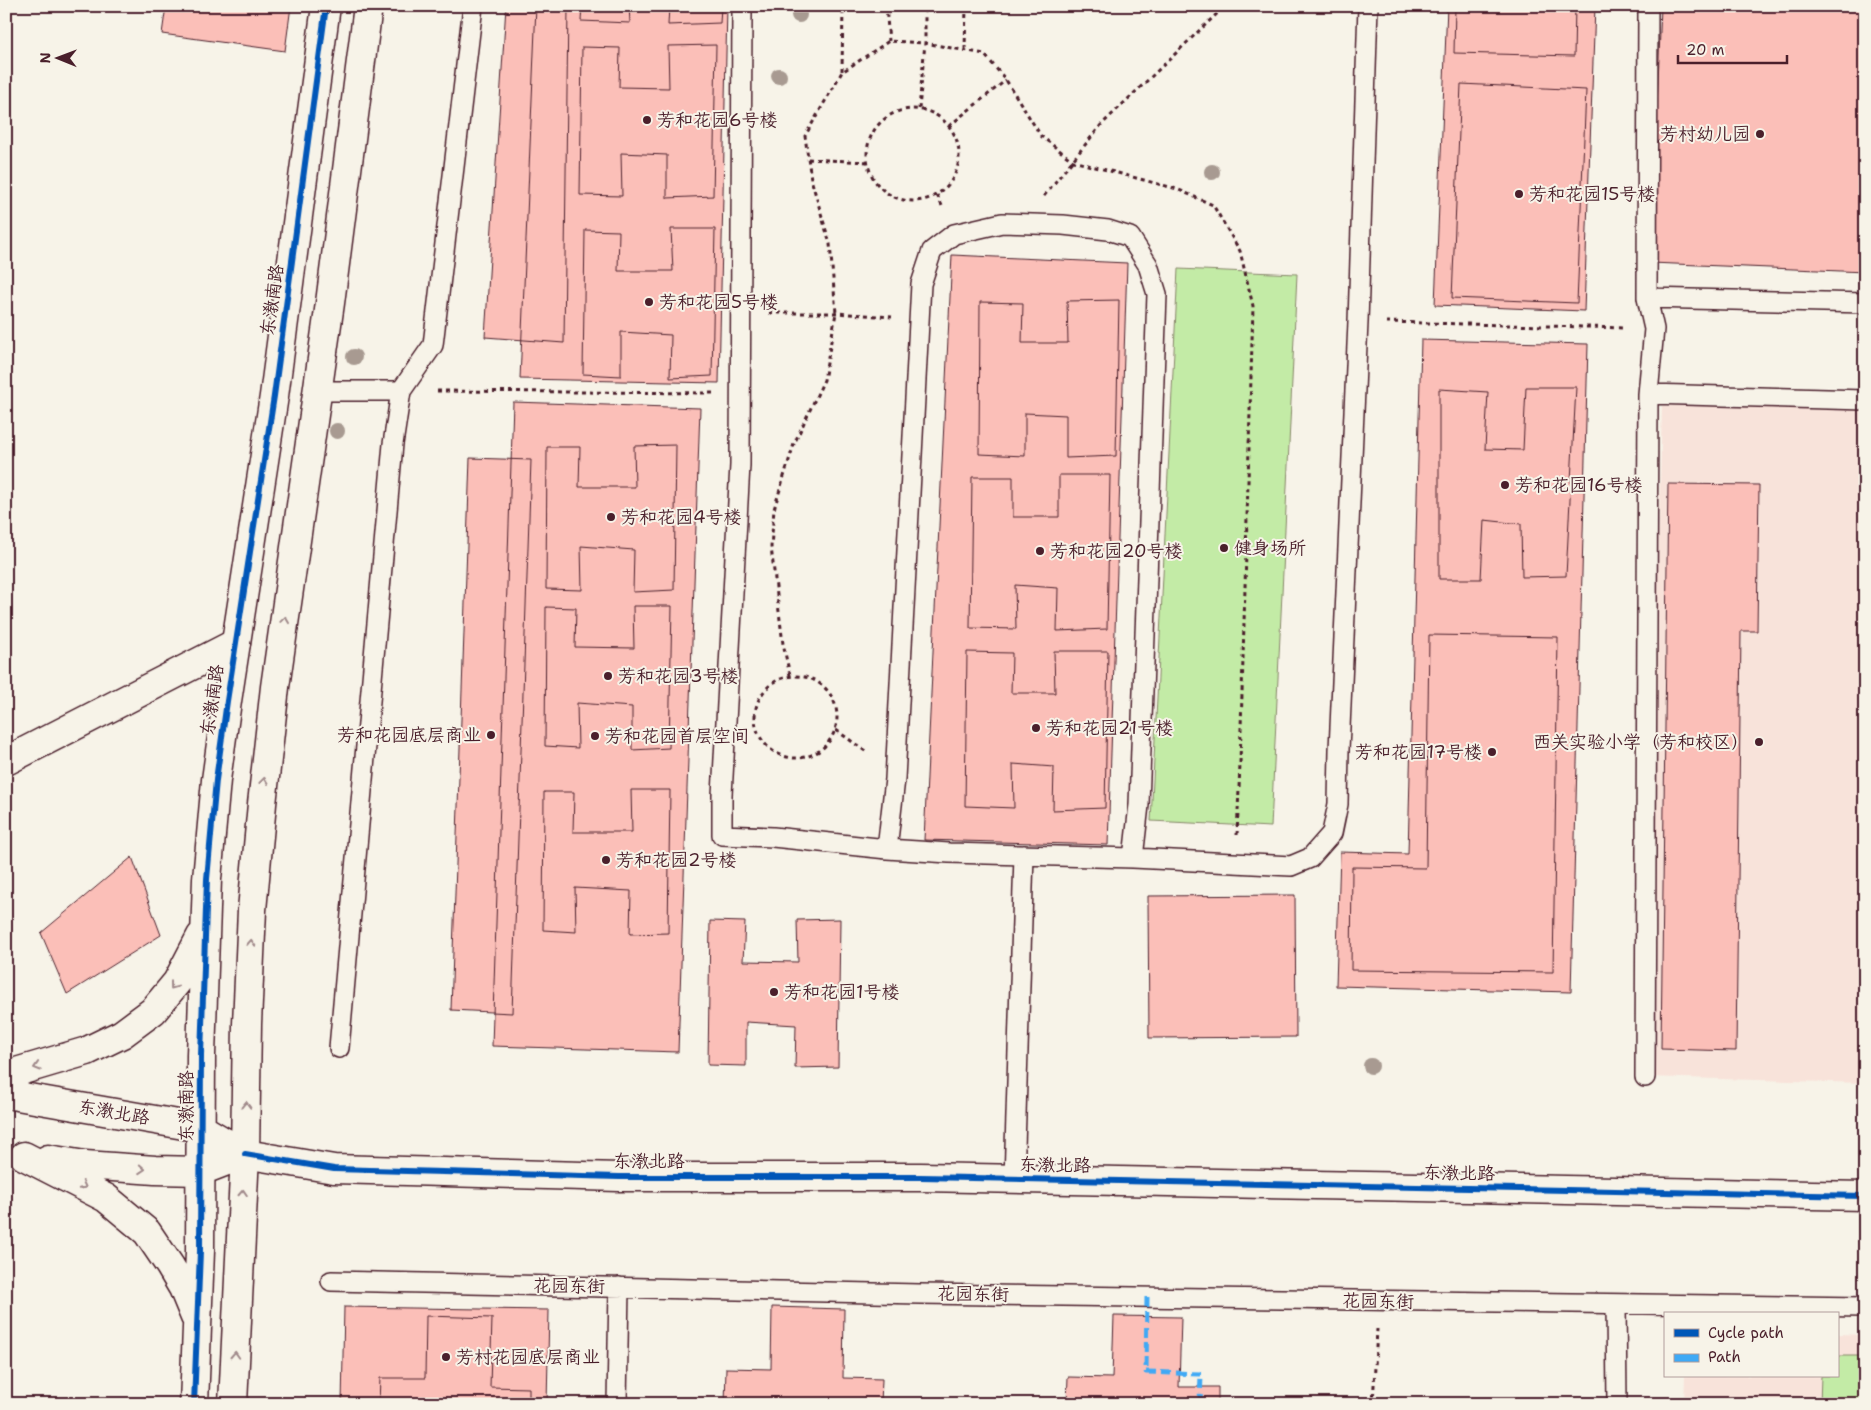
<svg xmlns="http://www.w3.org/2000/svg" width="1871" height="1410" font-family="'Shantell Sans','LXGW WenKai TC',sans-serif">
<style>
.built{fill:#f8e3da}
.green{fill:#c3eba6;stroke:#868568}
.building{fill:#fbbfb8;stroke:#4a1f2b}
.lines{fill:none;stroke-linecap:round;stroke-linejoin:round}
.lane-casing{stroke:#4a1f2b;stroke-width:22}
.street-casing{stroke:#4a1f2b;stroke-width:31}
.secondary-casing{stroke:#4a1f2b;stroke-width:31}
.path{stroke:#4a1f2b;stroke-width:3;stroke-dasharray:4 4;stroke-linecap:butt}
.lane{stroke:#f7f3e8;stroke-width:19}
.street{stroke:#f7f3e8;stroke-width:28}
.secondary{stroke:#f7f3e8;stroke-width:28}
.quiet{stroke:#3fa9f5;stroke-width:5;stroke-dasharray:10 5;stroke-linecap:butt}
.cycleway-casing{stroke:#f7f3e8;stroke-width:9}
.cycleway{stroke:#0057b8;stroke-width:6}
.tree{fill:#a89a91}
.oneway{stroke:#a0898a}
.poi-dot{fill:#4a1f2b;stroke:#f7f3e8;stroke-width:2}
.labels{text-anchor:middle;stroke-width:4;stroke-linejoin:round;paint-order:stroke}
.poi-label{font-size:18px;fill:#4a1f2b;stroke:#f7f3e8;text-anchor:start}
.street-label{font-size:18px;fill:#4a1f2b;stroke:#f7f3e8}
</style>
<rect width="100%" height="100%" fill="#f7f3e8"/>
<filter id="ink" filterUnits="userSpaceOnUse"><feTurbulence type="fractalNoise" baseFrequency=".02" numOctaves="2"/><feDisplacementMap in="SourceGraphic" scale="10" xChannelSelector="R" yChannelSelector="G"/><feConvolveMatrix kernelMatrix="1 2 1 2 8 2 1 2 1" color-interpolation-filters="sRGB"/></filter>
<g filter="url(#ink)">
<path class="built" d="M1865,405V1083L1645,1077L1662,406Z
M1837,1334L1865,1335V1404H1684L1685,1376H1837Z"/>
<path class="green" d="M1178,269L1297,274L1271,827L1151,821Z
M1837,1356H1865V1404H1820L1821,1376H1837Z"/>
<path class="building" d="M166,6H291L285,51L162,34Z
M506,6H568L564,343L485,337Z
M536,6H727L719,383L520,379Z
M582,6H629L630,23L581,21Z
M669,6H721L720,23L668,25Z
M1447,6H1595L1584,311L1435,305Z
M1455,6H1575L1574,56L1454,53Z
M1661,6H1865V272L1651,263Z
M716,45L713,196L667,198V155L621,153L622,196L580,195L582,47L620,48L619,87L669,88L668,46Z
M1461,84L1586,90L1577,303L1452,298Z
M671,229H715L712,376L670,378L671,335L621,332V376L583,374L585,230L619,231L618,271H673Z
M952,255L1127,263L1108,845L924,840Z
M1119,300L1116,456L1066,458V415L1025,413V456L979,454L980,302L1023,303L1022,343H1068L1067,301Z
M1421,340L1588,344L1571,992L1336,986L1340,852L1408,854Z
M1526,387H1576L1566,576L1522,577L1521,524L1484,520L1481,579H1439V389L1488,392L1485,449L1523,450Z
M513,402L700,408L678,1052L492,1046Z
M676,445L674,590L633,592L634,550L581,546L582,590L546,589L547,447H580L579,487H635L634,446Z
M470,458L531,460L512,1013L451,1010Z
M1059,475H1110L1107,629L1057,631L1058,588L1015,585L1016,629L970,628L972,477H1013V517H1059Z
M1668,484L1759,485L1757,631H1741L1736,1051L1661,1049Z
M633,606H672L669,748L632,750V707L577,703L578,748L545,746L546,607L576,608L575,647L634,648Z
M1429,635L1558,637L1553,972L1351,970L1352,867L1426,868Z
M1054,651H1108L1105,808L1053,810L1054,767L1013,764L1014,808L965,806L967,652L1012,653L1011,693H1055Z
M631,790H670L668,933L630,934L631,891L575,888L576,932L543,930L544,792H574L573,832H632Z
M132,857L161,935L67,994L41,933Z
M1295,895L1296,1037L1149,1038L1148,896Z
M840,919L838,1067L795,1068L796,1025L746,1022V1066L708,1065L710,921L745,922L743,961L798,962L797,920Z
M344,1307L549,1310L547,1404H342Z
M772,1307L844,1309L843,1378L882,1379L881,1404H725L726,1368L771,1369Z
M426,1316L492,1318L490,1387L529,1388V1404H379L380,1378H425Z
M1114,1316L1181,1317L1179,1387H1218V1404H1067L1068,1377L1112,1378Z"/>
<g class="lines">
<g class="lane-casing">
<path id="lane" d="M742,6L740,465L722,795V835L773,837L887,849L895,779L921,284L932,251L954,234L1002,223L1063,225L1108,230L1130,237L1148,265L1157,294L1139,805L1133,858L1291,866L1310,858L1332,833L1338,804L1339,750L1358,322L1368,6
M1647,298L1865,303
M317,391H401L433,345L473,6
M1648,394L1865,400
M887,849L949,853L1133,858
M339,1048L393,444L401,391
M1645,1077L1648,394L1654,329L1647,298L1648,6
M1014,1180L1024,855
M331,1281L920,1294L1865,1307
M1616,1305L1617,1404
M617,1404L619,1287"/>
</g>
<g class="street-casing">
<path id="street" d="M6,761L236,643"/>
</g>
<g class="secondary-casing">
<path id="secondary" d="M6,1075L87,1051L122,1034L153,1011L177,982L201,936
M6,1094L201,1128L245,1154L334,1169L619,1177H921L1865,1196
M24,1156L106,1198L147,1232L170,1266L183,1288L195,1317
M48,1159L85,1165L155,1170L201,1171L245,1154
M194,1404L200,1251L201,1055L207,879L216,780L227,701L274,396L326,6
M233,1404L245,1154L247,1024L252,910L262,804L275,687L330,303L368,6"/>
</g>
<path class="path" d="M886,6L889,41
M965,50L966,6
M842,71L843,6
M919,109L925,43V6
M867 155a46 46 0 1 1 92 0a46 46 0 1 1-92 0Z
M949,126L1006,80
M808,159L868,162
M937,195L943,208
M1044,196L1101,125L1225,6
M769,313H836L892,317
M1386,322L1625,328
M437,391L713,393
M790,675L783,644L771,547L774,509L794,444L824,380L836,313L830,244L811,179L805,136L842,72L889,41L925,43L984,54L1006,80L1041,136L1073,161L1177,189L1213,205L1240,251L1253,306L1240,764L1237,836
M755 717a41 41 0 1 1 82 0a41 41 0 1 1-82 0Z
M836,730L868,753
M1373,1404L1377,1329"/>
<use href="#lane" class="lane"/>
<use href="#street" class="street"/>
<use href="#secondary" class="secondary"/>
<path class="quiet" d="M1147,1297L1146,1372L1201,1374L1200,1404"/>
<g class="cycleway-casing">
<path id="cycleway" d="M245,1154L334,1169L619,1177H921L1865,1196
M194,1404L200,1251L201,1055L207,879L216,780L227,701L274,396L326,6"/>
</g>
<use href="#cycleway" class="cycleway"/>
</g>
<g class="tree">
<circle cx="799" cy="15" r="8"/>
<circle cx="779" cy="76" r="8"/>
<circle cx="1212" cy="172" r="8"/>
<circle cx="354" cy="357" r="8"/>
<circle cx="337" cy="431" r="8"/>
<circle cx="1371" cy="1066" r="8"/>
</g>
<defs><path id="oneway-chevron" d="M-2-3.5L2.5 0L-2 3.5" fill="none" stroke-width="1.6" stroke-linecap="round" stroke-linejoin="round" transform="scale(1.25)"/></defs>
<g class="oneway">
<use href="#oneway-chevron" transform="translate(285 620) rotate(-82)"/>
<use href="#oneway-chevron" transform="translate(264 781) rotate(-84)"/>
<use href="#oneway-chevron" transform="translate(251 943) rotate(-87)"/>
<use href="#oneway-chevron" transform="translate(173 986) rotate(127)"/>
<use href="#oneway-chevron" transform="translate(37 1067) rotate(163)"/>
<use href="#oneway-chevron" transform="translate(246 1105) rotate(-89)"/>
<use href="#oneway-chevron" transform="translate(142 1169) rotate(4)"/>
<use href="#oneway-chevron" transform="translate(83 1186) rotate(27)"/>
<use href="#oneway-chevron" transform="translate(243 1193) rotate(-87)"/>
<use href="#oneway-chevron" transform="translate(235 1355) rotate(-87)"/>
</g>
</g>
<g class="poi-dot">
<circle cx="647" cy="120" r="5"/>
<circle cx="1760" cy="134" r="5"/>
<circle cx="1519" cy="194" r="5"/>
<circle cx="649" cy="302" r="5"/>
<circle cx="1505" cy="485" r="5"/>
<circle cx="611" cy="517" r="5"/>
<circle cx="1224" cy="548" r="5"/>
<circle cx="1040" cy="551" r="5"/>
<circle cx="608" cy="676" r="5"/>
<circle cx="1036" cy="728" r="5"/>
<circle cx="491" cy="735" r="5"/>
<circle cx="595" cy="736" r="5"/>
<circle cx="1759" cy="742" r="5"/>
<circle cx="1492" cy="752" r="5"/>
<circle cx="606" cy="860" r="5"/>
<circle cx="774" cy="992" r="5"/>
<circle cx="446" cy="1357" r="5"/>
</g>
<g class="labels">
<g class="poi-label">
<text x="657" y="126">芳和花园6号楼</text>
<text x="1750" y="140" text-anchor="end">芳村幼儿园</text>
<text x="1529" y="200">芳和花园15号楼</text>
<text x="659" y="308">芳和花园5号楼</text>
<text x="1515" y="491">芳和花园16号楼</text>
<text x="621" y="523">芳和花园4号楼</text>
<text x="1234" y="554">健身场所</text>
<text x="1050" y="557">芳和花园20号楼</text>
<text x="618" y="682">芳和花园3号楼</text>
<text x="1046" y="734">芳和花园21号楼</text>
<text x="481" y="741" text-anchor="end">芳和花园底层商业</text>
<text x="605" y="742">芳和花园首层空间</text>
<text x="1749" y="748" text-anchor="end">西关实验小学（芳和校区）</text>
<text x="1482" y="758" text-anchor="end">芳和花园17号楼</text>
<text x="616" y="866">芳和花园2号楼</text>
<text x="784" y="998">芳和花园1号楼</text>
<text x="456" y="1363">芳村花园底层商业</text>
</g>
<g class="street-label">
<text transform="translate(272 300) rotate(-82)" y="6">东漖南路</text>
<text transform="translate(212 700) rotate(-82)" y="6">东漖南路</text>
<text transform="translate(186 1106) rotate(-90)" y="6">东漖南路</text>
<text transform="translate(114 1112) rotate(10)" y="6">东漖北路</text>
<text x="649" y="1167">东漖北路</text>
<text transform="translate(1055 1165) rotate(1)" y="6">东漖北路</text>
<text transform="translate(1459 1173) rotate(1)" y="6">东漖北路</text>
<text transform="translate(569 1286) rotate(1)" y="6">花园东街</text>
<text transform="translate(973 1294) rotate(1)" y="6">花园东街</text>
<text transform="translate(1378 1301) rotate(1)" y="6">花园东街</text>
</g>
</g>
<rect width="1871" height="1410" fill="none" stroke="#f7f3e8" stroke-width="25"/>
<rect x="12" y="12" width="1846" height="1385" fill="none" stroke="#4a1f2b" stroke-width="2" filter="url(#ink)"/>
<rect x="1664" y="1312" width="175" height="65" fill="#f7f3e8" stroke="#b29e9c"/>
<rect x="1674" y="1329" width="25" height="8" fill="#0057b8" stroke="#b29e9c"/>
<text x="1708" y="1338" font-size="15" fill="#4a1f2b">Cycle path</text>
<rect x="1674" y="1354" width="25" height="8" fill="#3fa9f5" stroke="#b29e9c"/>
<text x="1708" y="1362" font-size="15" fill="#4a1f2b">Path</text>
<g transform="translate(58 58) rotate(271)" stroke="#f7f3e8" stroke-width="4" paint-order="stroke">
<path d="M0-4L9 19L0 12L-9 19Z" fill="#4a1f2b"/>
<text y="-8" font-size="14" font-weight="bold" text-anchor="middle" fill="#4a1f2b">N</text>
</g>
<path d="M1678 55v8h109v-8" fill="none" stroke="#4a1f2b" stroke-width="2.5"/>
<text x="1686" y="55" font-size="15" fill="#4a1f2b" stroke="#f7f3e8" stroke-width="4" paint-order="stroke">20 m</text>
</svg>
